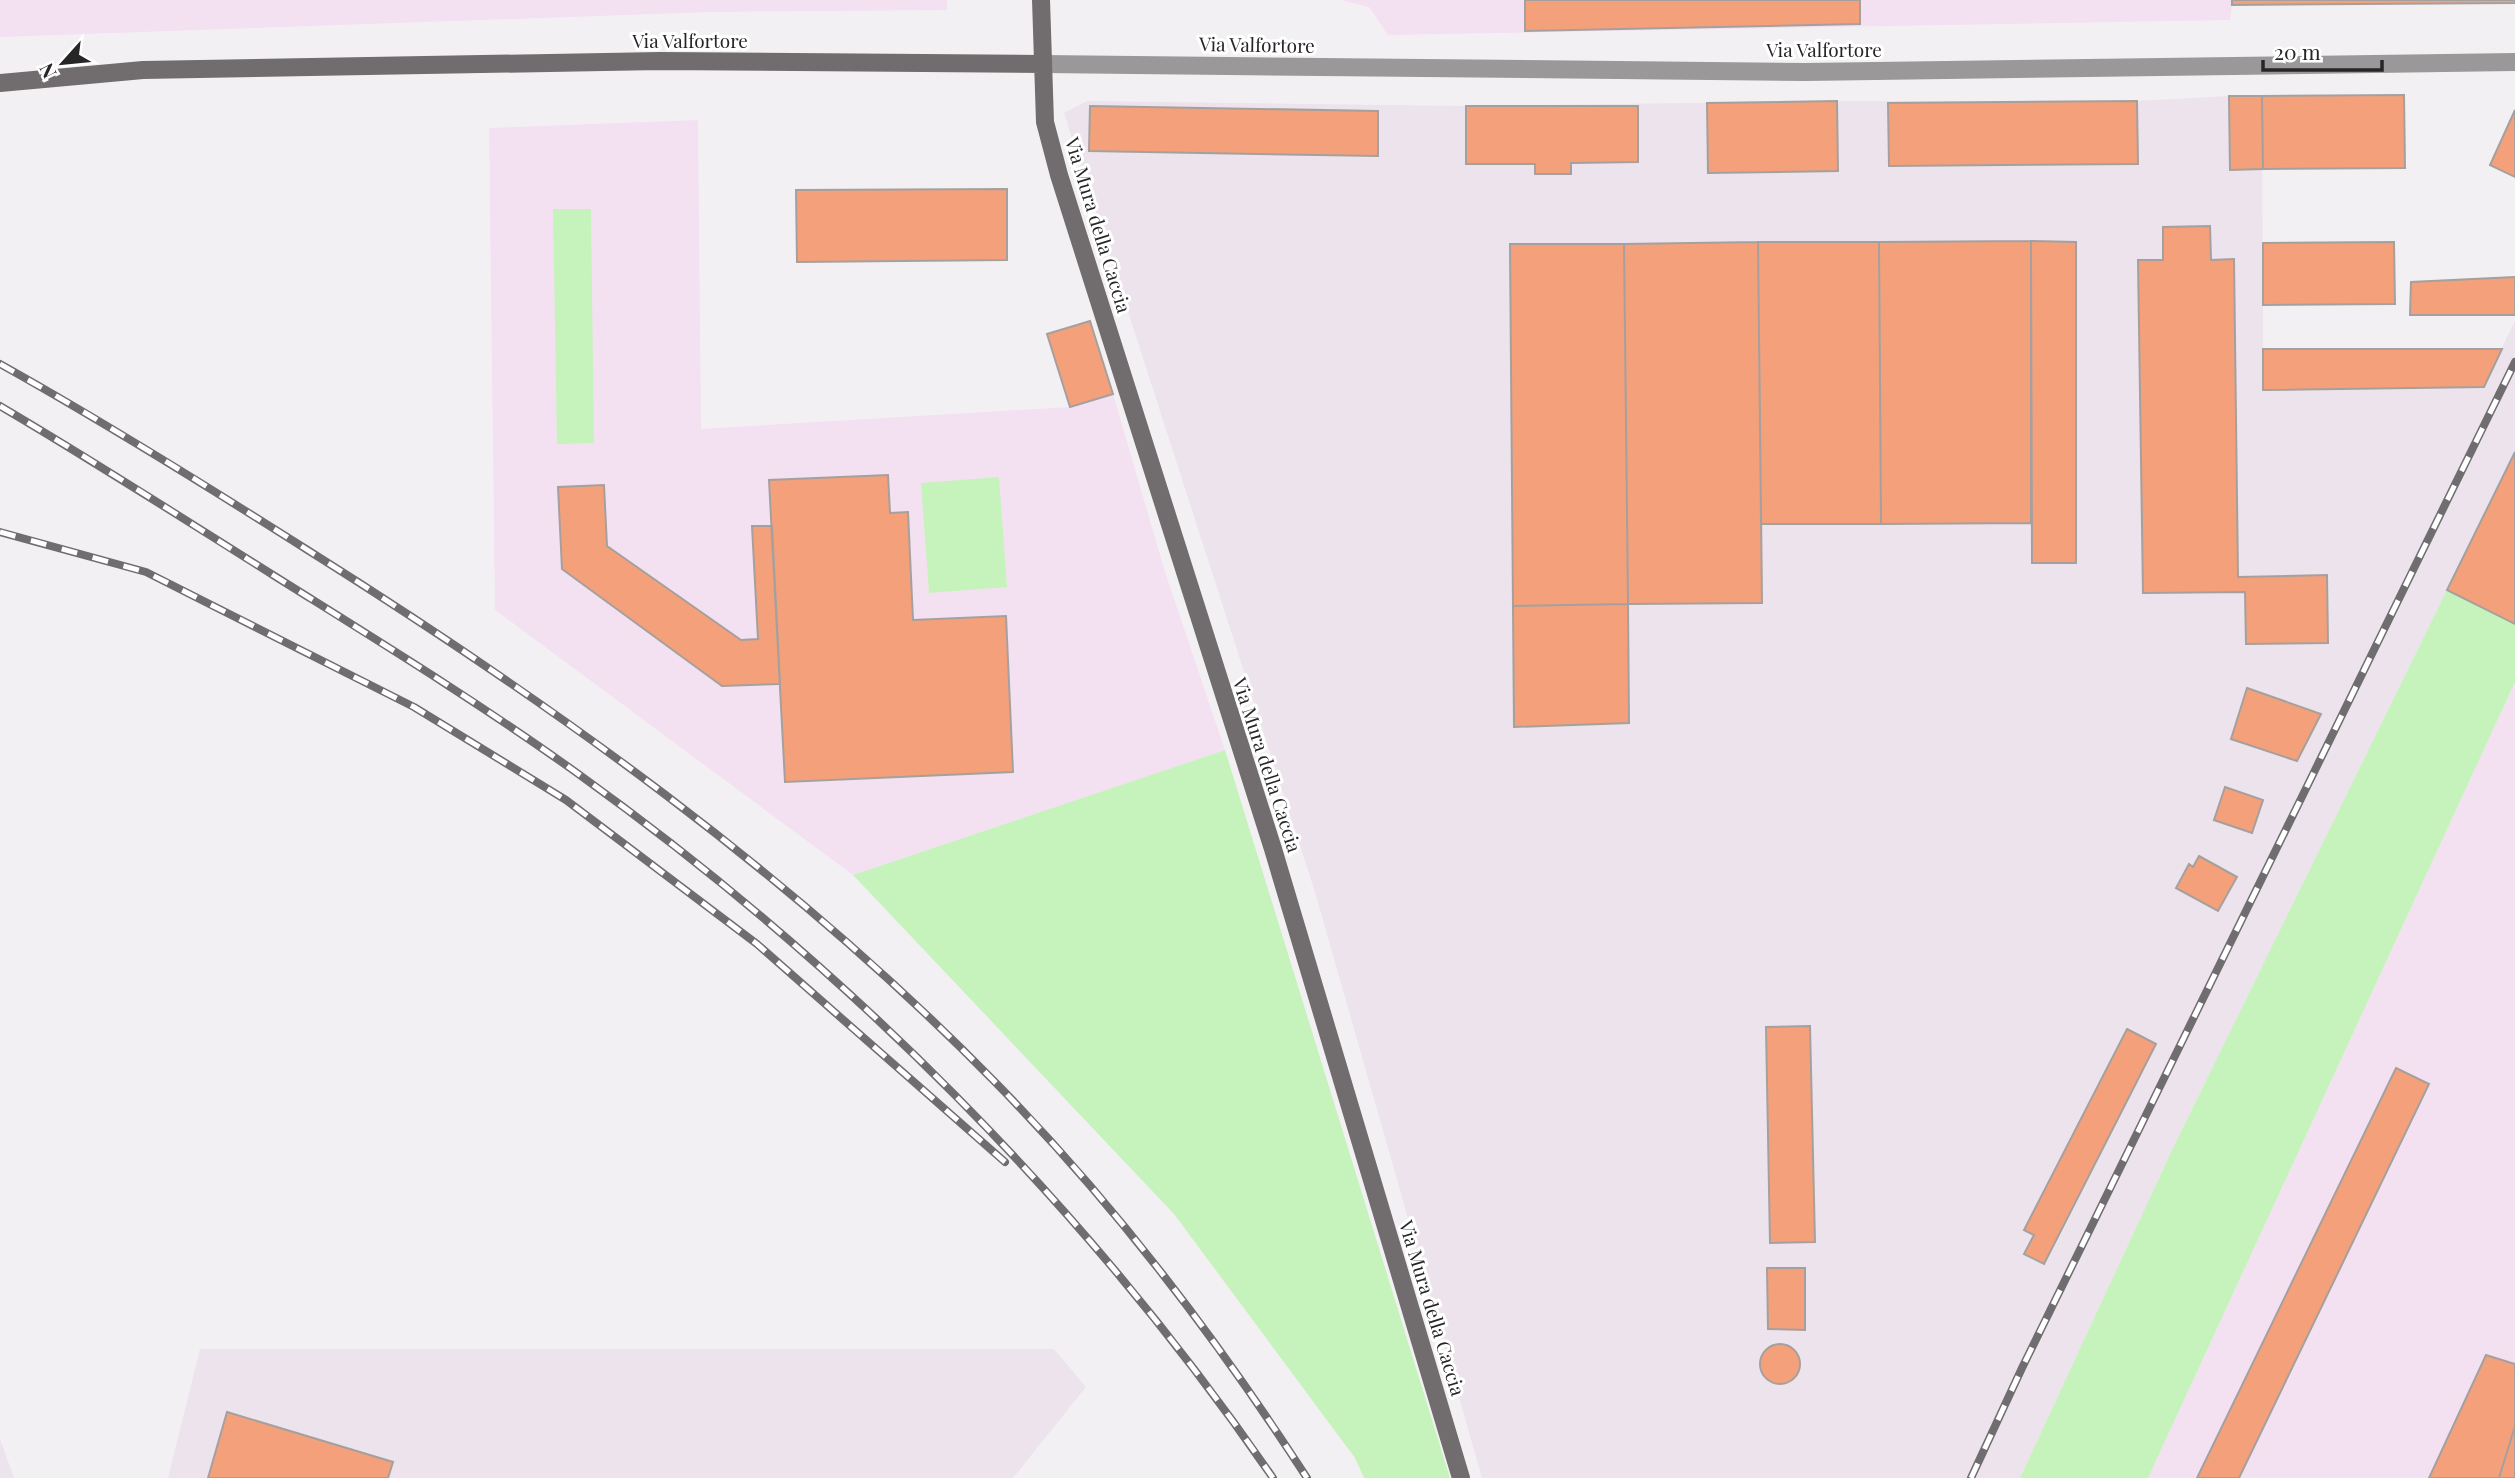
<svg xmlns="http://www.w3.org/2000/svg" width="2515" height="1478" font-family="'Playfair Display',serif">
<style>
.commercial{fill:#f3e1f2}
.built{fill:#ece3ec}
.green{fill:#c6f3bc}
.building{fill:#f4a17b;stroke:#a5a09e;stroke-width:2}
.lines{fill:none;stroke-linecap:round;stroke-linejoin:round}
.minor{stroke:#9a9898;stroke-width:18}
.secondary{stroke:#716d6e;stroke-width:18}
.rail-casing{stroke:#6f6d6f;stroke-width:8}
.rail{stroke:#fff;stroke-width:5;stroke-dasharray:16;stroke-linecap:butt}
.labels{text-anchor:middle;stroke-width:6;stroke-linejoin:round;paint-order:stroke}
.street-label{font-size:19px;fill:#272627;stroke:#fff}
</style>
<rect width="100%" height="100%" fill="#f3f0f4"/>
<path class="commercial" d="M0,0H947V10L711,12L0,37Z
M1341,0H2515V3L2232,5L2230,20L1388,35L1369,7Z
M698,120L701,429L1070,407L1113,394L1165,572L1225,750L853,875L495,610L489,128Z
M2515,682V1478H2148Z"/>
<path class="built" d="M2229,96H2262L2263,349H2501L2515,321V452L2172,1150L2020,1478H1482L1315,892L1064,113L1087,101L1466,106L1837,101H2137Z
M200,1349H1054L1086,1387L1013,1478H168Z
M0,1439L14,1478H0Z"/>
<path class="green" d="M553,209H591L594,443L557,444Z
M999,477L1007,587L929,593L921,483Z
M2447,590L2515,624V682L2148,1478H2020L2172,1150Z
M1225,750L1450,1478H1364L1355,1458L1174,1214L853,875Z"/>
<path class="building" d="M1525,0H1860V24L1525,31Z
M2232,0H2515V3L2232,5Z
M2404,95L2405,168L2263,169L2262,96Z
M2229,96H2262L2263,169L2230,170Z
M1837,101L1838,171L1708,173L1707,103Z
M2137,101L2138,164L1889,166L1888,103Z
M1090,106L1378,111V156L1089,151Z
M1466,106H1638V162L1571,163V174H1535V164H1466Z
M2515,110V177L2490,165Z
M1007,189V260L797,262L796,190Z
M2210,226L2211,260L2234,259L2238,577L2327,575L2328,643L2246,644L2245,592L2143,593L2138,260H2163V227Z
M2031,241V523L1881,524L1879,242Z
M2031,241L2076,242V563H2032Z
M1758,242H1879L1881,524H1761Z
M1758,242L1762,603L1628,604L1624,244Z
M2394,242L2395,304L2263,305V243Z
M1510,244H1624L1628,604L1513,606Z
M2515,277V315H2410L2411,282Z
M1090,321L1113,394L1070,407L1047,334Z
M2263,349H2502L2484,387L2263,390Z
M2515,452V624L2447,590Z
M888,475L890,513L908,512L913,620L1006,616L1013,772L785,782L769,480Z
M604,485L607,546L741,640L758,639L752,526H772L780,684L722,686L562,569L558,487Z
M1628,604L1629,723L1514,727L1513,606Z
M2247,688L2321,714L2297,761L2231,739Z
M2225,787L2263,800L2252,833L2214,820Z
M2199,856L2237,877L2218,911L2176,888L2189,864L2193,867Z
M1810,1026L1815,1242L1770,1243L1766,1027Z
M2127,1029L2156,1044L2044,1264L2024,1254L2034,1235L2024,1230Z
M2396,1068L2429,1084L2239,1478H2197Z
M1767,1268H1805V1330L1768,1329Z
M1760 1364a20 20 0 1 1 40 0a20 20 0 1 1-40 0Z
M2486,1355L2515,1364V1426L2499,1478H2429Z
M227,1412L393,1462L388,1478H208Z
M2515,1426V1478H2499Z"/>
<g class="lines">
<path class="minor" d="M1043,64L1805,72L2515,62"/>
<path class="secondary" d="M1041,0L1045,122L1059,175L1273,849L1461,1478
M0,83L143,70L660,61L1043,64"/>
<g class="rail-casing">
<path id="rail" d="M0,364C104,422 205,485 306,549C551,703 790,873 994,1081C1112,1201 1216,1337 1307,1478
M0,406C92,460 182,518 273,575C375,639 478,702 577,773C845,965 1086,1206 1273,1478
M0,532L146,572L414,707L566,800L757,944L1005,1162
M1971,1478L2022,1368L2515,362"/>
</g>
<use href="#rail" class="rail"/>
</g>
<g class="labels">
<g class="street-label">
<text x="690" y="48">Via Valfortore</text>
<text transform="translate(1257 45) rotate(1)" y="7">Via Valfortore</text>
<text x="1824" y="57">Via Valfortore</text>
<text transform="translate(1098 225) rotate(73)" y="7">Via Mura della Caccia</text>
<text transform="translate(1267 765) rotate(72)" y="7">Via Mura della Caccia</text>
<text transform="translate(1432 1308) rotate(73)" y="7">Via Mura della Caccia</text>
</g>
</g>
<g transform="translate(63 63) rotate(243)" stroke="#ffffff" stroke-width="5" paint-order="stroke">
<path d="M0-5L12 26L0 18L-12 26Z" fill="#272627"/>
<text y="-10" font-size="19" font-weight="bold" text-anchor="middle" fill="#272627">N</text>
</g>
<path d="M2263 60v10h119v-10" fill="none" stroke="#272627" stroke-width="3.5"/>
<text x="2274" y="60" font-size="21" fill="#272627" stroke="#ffffff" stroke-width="5" paint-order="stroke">20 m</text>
</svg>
